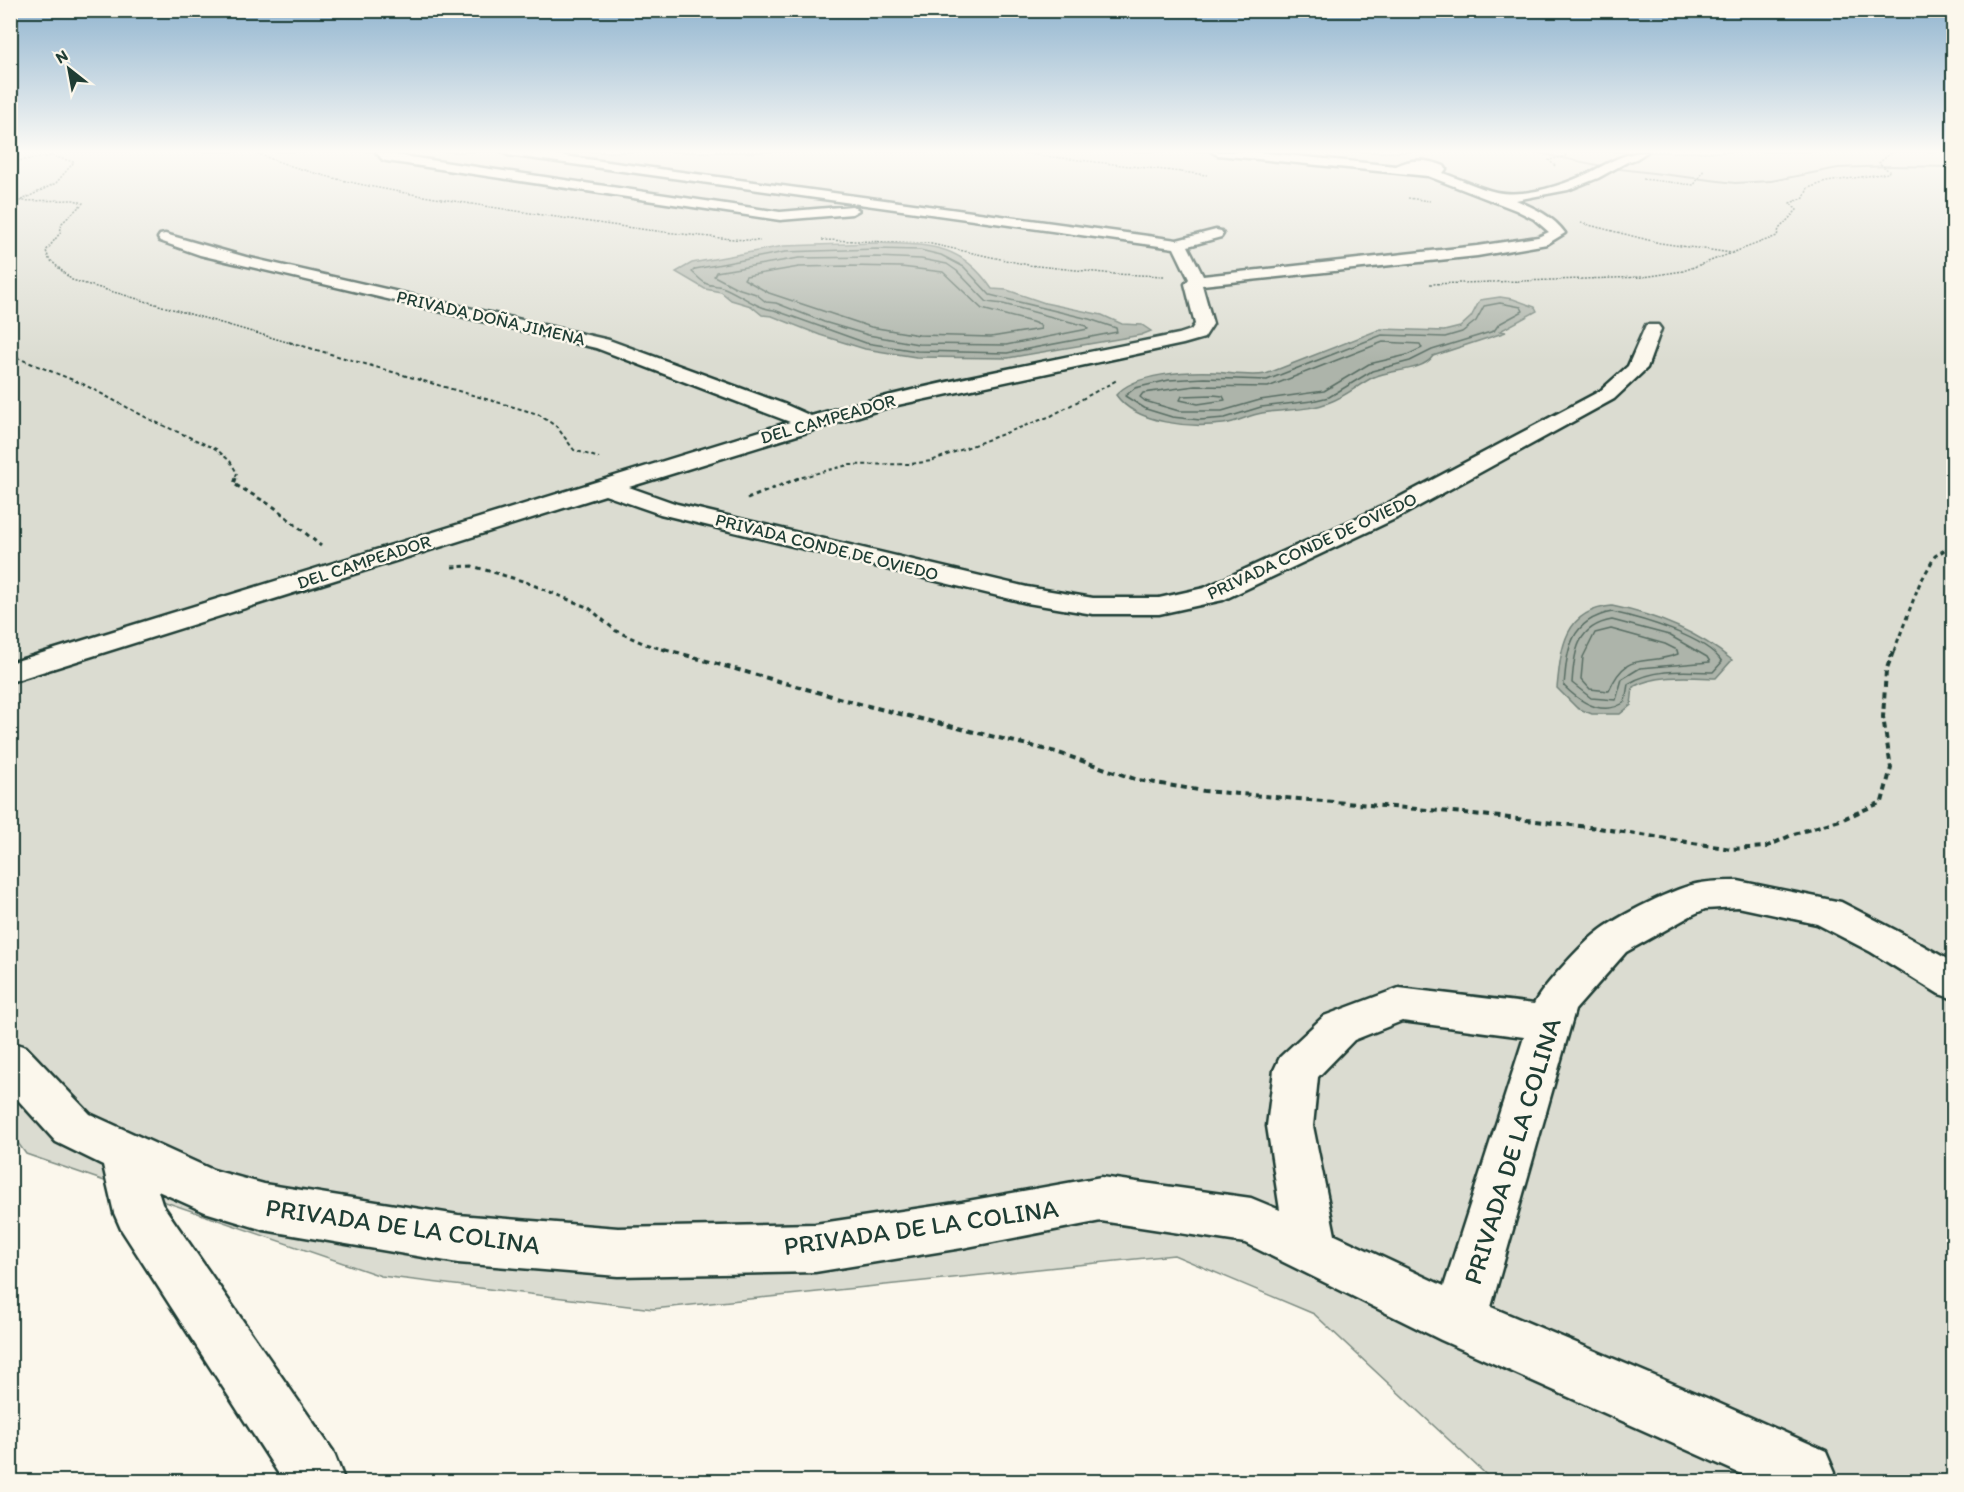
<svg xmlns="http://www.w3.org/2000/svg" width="1964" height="1492" font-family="Itim,sans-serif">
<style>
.green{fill:#dbdcd1;stroke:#7d8c82;stroke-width:1.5}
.water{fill:#adb4aa;stroke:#74847b;stroke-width:1.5}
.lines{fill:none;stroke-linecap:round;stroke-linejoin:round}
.shore{stroke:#586d63;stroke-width:1.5}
.stream{fill:#74847b;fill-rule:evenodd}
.minor-casing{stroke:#1f3d34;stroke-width:5}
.path-far3{stroke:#1f3d34;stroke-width:1.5;stroke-dasharray:2 1.5;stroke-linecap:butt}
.path-far2{stroke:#1f3d34;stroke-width:2;stroke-dasharray:4 3;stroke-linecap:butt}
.path-far1{stroke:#1f3d34;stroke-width:3;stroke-dasharray:4.5 4;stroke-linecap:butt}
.path{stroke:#1f3d34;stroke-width:4;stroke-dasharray:6 4.5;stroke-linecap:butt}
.minor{fill:#fbf7ec;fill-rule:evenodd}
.labels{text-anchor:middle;stroke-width:5;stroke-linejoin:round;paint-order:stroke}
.far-street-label{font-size:18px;fill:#1f3d34;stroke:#fbf7ec}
.near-street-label{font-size:26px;fill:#1f3d34;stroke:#fbf7ec}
</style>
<rect width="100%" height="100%" fill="#fbf7ec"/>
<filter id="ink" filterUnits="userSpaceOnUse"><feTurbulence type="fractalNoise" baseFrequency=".0167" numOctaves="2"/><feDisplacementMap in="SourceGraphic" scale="12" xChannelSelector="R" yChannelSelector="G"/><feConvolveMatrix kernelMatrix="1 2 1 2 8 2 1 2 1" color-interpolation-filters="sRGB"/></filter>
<g filter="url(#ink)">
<path class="green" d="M10,152H1953V1481H1493L1314,1314L1174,1255L653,1309L381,1276L26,1154L10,1132Z"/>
<path class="water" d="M876,243C928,245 960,242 992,289L1007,290L1045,303L1102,315L1122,324L1142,325L1151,331L1141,335L1008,358L916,357L865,349L820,335L772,316L762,315L751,306L731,300L721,292L705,289L676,272L692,263L784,246Z
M1500,297L1513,299L1535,307L1537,311L1500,331L1506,332L1433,356C1422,372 1391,369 1374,377C1359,384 1346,396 1330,402C1309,411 1285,409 1262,413C1249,415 1236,423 1223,424C1191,428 1136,424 1116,395C1135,373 1187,371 1214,372C1232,373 1248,377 1266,374L1381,329L1444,331L1460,327L1471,317L1480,300Z
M1612,606C1657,615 1696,631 1732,660L1716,678C1690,677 1656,674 1633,687L1631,705L1620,714H1592L1577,708L1557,688C1561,648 1564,610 1612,606Z"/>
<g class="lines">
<path class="shore" d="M876,249L920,250L941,255L964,267L990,295L1089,319L1116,328L1117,332L1007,353L917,351L866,343L774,310C755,308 739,293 722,287C717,285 712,286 707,284C702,282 697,276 692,272L695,269L785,252Z
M876,257L921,259L947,264L957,271L987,302L1003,304L1086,326L1088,329L1006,345L918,344L868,335L824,322L776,303L766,302L756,294L737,288L714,276L716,272L799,258Z
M848,266L901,267L943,272L982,309L1032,322L1040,325L1041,329L991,337L919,335L871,327L769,293L744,279L746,276L799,267Z
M1500,303L1521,307L1523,311L1499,324L1494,331L1432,350L1410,361L1372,371L1329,397L1312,401L1261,407L1225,418L1200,420L1172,417L1146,409L1125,396L1135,388L1169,380L1204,378L1267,380L1382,335L1445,337L1462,332L1476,321L1484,306Z
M1383,342L1420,344L1422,348L1407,355L1369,364L1324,391L1260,400L1222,411H1179L1145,401L1140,397L1143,393L1195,386L1268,387Z
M1213,395L1223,396L1225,400L1198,404L1180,400L1182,396Z
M1612,612C1640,618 1707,637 1722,662L1713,672C1684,671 1654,668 1628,684L1625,702C1603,717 1581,703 1564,686C1567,649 1570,620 1612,612Z
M1612,620L1669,635L1707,657L1710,662L1640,668L1622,679L1616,700L1591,698L1572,683C1574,652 1577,626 1612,620Z
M1611,629L1665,644L1677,650L1678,654C1643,667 1627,649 1609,691L1590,689L1581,679L1583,657L1595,633Z"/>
<path class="stream" d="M1529,152H1538L1612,167L1735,182L1771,180L1838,167L1891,165L1954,166V168L1891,167L1838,169L1771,182L1735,184L1612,169Z"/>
<g class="minor-casing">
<path id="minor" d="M376,152L780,212L852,206L859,210L852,214L780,220L387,161L383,160Z
M502,152H535L1177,240L1216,230L1221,231L1223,234L1221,237L1188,246L1203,276L1477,246L1538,237L1549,232L1534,219L1516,210L1428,176L1218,155L1212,152H1255L1396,166C1411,158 1429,160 1444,166L1446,169L1443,173C1460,179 1478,188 1496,192C1526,198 1564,185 1591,172C1610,162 1625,152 1647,152L1636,159L1627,162L1598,178L1568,190L1516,200C1534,208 1553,216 1565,233L1547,244L1477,256L1202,285L1213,324L1204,338L1183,344L888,407L629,487L677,504L1027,587L1093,598H1159L1204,588L1381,507L1600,391L1628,366L1646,325H1658L1661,329L1647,368L1614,399L1399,517L1223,600L1159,614H1093L1027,603L660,514L605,495L10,682V663L790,422L596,348L200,255L160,241L158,238L160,235L165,234L246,257L609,340L784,404L811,416C932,382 1056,359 1179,334L1191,330L1195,324L1185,284L1189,279L1174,248L508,155Z
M1738,881L1841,902L1899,932L1954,963V999L1939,994L1871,952L1817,924L1738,907L1705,909L1692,915L1626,952L1575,1010L1491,1307L1709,1399L1826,1451L1835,1472L1831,1482H1759L1441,1340L1245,1243L1101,1221L962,1248L815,1272L618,1276L458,1263L264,1230L205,1212L158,1191L162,1204L333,1451L345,1482H284L121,1229L114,1213L103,1165L56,1142L10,1091V1042L26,1047L90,1114L213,1170L264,1184L458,1215L618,1228L815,1224L962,1202L1101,1177L1251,1198L1280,1210L1267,1126L1274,1070L1280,1057L1324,1016L1399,988L1534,1004C1542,987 1582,944 1598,932C1616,917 1678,886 1701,883C1713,881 1726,881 1738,881ZM1402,1021L1524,1037L1444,1286L1335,1235L1313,1126L1318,1077L1354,1040Z"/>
</g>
<path class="path-far3" d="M254,152C327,183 407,193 484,206C576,220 668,235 760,241
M1011,152L1207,175
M10,162L52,156L74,162L56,183L20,201L74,200L83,203L62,223L60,233L46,251L49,259L72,280L294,344
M1555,166L1549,160L1567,156L1562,152
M1643,179L1694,185L1704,170
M1408,198L1430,201
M822,240L927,243L1028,265L1114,274L1165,276
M1732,253L1777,236L1779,229L1797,210L1790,203L1804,198L1808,188L1826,182L1888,173L1889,171L1879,163L1892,152
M1430,284L1644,277L1683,271L1732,253L1660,243L1581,223"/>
<path class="path-far2" d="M289,342L538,414L557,427L574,450L599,458
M10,355L83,384L151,420L216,449L230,461L237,473L235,479
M795,479L848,465L910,464L931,461L1051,416L1117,380"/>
<path class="path-far1" d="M236,478L234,484L274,507L321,546
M747,499L799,478
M452,567L472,566L526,582L589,608L616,631L645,644L669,651
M1894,651L1919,585L1935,556L1954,544"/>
<path class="path" d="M664,649L860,704L1056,752L1138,780L1204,791L1464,813L1598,828L1731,849L1766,847L1794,834L1843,819L1882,802L1891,768L1883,717L1886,671L1894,649"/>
<use href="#minor" class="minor"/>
</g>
</g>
<linearGradient id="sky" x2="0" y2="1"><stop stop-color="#90b4cf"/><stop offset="0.42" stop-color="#fdfbf6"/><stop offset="1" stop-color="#fdfbf6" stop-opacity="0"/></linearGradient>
<rect width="1964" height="361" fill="url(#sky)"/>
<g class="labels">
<g class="far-street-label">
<text transform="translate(491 318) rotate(13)" y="6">PRIVADA DOÑA JIMENA</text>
<text transform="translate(828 419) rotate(-16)" y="6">DEL CAMPEADOR</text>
<text transform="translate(1312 546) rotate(-25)" y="6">PRIVADA CONDE DE OVIEDO</text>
<text transform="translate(827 547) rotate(14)" y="6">PRIVADA CONDE DE OVIEDO</text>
<text transform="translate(364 562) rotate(-18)" y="6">DEL CAMPEADOR</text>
</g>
<g class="near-street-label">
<text transform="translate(1512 1151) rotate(-73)" y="9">PRIVADA DE LA COLINA</text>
<text transform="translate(403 1226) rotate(8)" y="9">PRIVADA DE LA COLINA</text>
<text transform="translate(921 1227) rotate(-8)" y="9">PRIVADA DE LA COLINA</text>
</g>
</g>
<rect width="1964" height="1492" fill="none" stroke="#fbf7ec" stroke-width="36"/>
<rect x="18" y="18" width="1928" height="1456" fill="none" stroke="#1f3d34" stroke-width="2" filter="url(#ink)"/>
<g transform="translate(69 69) rotate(329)" stroke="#fbf7ec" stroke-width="4.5" paint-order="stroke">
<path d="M0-4.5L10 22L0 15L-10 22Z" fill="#1f3d34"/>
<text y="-9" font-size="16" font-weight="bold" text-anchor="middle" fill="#1f3d34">N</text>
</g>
</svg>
